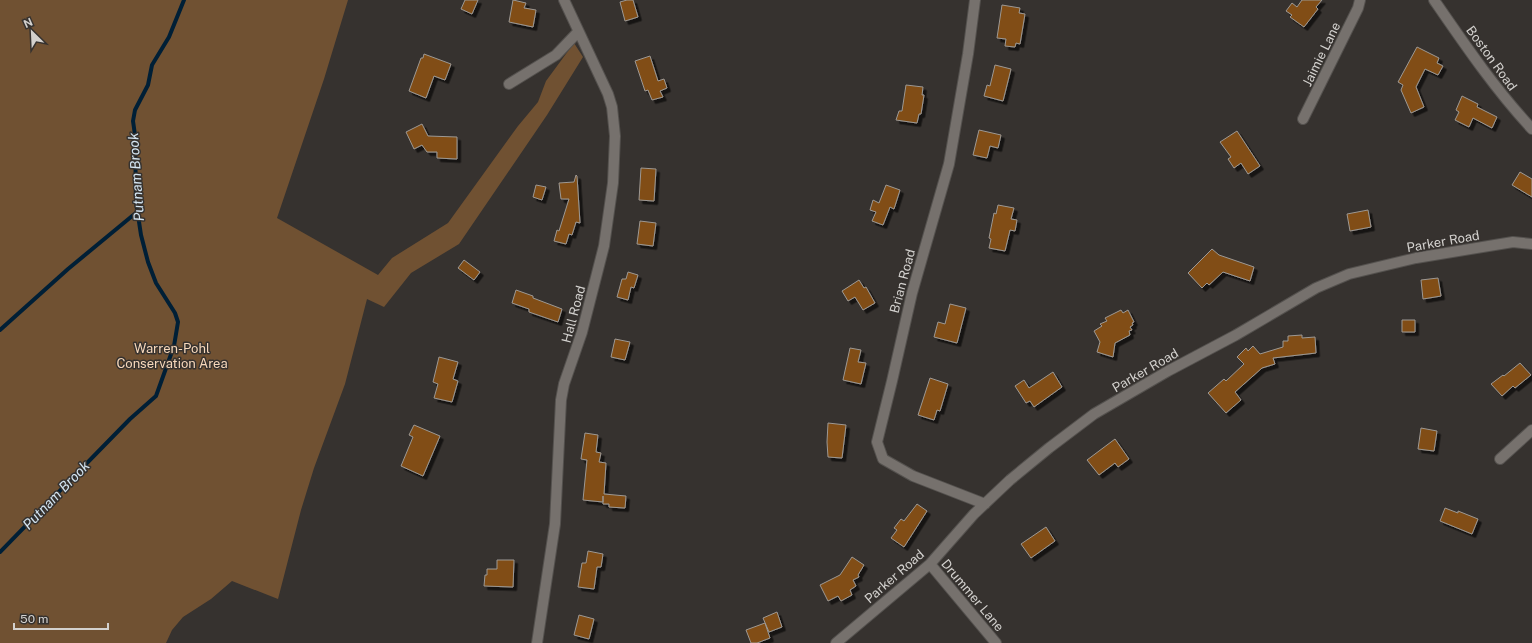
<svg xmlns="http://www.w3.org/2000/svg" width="1532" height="643" font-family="'Public Sans',sans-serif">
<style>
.green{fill:#705132}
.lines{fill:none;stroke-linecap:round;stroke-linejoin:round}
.stream{stroke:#001f36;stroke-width:4}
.building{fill:#814e12;stroke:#9d9894;filter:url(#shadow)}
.street-casing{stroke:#54514e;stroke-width:12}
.secondary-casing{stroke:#54514e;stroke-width:12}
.street{stroke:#76716d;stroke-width:10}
.secondary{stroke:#76716d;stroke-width:10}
.labels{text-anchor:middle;stroke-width:3;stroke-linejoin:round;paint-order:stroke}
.street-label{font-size:13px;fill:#d3d1ce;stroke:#36322f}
.park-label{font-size:13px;fill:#f7d8bb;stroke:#36322f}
.water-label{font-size:14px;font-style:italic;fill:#d4e5f2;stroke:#36322f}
</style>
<defs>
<filter id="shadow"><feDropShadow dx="3.5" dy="3.5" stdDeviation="0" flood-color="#0009"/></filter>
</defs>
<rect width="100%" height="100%" fill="#36322f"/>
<path class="green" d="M0,0H348L324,79L277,218L378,275L392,258L448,223L518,126L538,102L546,81L574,43L583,57L547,115L459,244L411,273L384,307L367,299L345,384L314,468L301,510L278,599L232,581L211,599L183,617L172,630L166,643H0Z"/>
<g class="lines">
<path class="stream" d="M0,330L68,269L137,212
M0,552L130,419L156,396L174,346L178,322L175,313L156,283L148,262L141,235L136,202L135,135L133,121L135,110L148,85L152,65L169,37L184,0"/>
</g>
<path class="building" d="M465,0H478L472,14L461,9Z
M513,0L526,3L524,8L536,10L533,27L509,22Z
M627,0H633L638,17L625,21L620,2Z
M1302,0H1322L1316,7L1318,9L1304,27L1290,17L1292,15L1286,11L1292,3L1297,7Z
M1002,5L1020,8L1019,13L1025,14L1020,44L1016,43L1015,47L1005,46L1006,39L997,38Z
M1417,47L1439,58L1437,63L1443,66L1438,75L1425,69L1416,87L1424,107L1411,113L1401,90L1403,85L1398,82Z
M424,54L451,64L445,80L434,76L426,98L409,91L421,58H423Z
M650,56L658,81L664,79L667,88L660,91L663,97L652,100L648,90L645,91L635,61Z
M995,65L1011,69L1003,101L984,96L987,85L990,86Z
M906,85L923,87L922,95H924L921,114H919L917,123L896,120L899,111H902Z
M1462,96L1478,104L1477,107L1497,117L1492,128L1473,118L1469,127L1455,120L1459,112L1456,110Z
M422,124L428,136L457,137V159L437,158V152H427L422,145L414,149L406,132Z
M979,130L1001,135L998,148L990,146L987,158L973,155Z
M1237,131L1260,166L1248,174L1241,163L1234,168L1228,159L1231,157L1220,142Z
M641,168L656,169L654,201L639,200Z
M1520,172L1532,179V197L1512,185Z
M576,175L577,176L580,223L576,222L572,235L569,234L566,244L554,241L557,230L559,231L569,199H561L559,183L574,182Z
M536,185L546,187L542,200L533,197Z
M886,185L900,190L894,209L890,207L883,225L872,221L876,212L870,210L873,200L879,203Z
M998,205L1014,208L1011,219L1017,220L1015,231L1010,230L1005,251L989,248L991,239L989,238L994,213L996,214Z
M1368,210L1371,227L1350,231L1347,214Z
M640,221L656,223L653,246L637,244Z
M1212,249L1219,255L1254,267L1250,281L1223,272L1209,285L1207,283L1202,288L1188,273Z
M464,260L480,272L474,280L458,268Z
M628,272L638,275L634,288L631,287L628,300L617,297L622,279H626Z
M1438,278L1441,296L1423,299L1421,280Z
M859,280L864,288L866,287L875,303L863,310L855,297L848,301L842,291Z
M516,290L533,296V298L562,309L558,322L529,312V309L512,303Z
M950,304L966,308L957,343L934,337L938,322L945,324Z
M1121,310L1123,313L1128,310L1134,322L1132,323L1133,325L1130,327L1132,330L1129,331L1130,335L1115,343L1113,357L1097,352L1100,342L1094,331L1102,326L1100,324L1107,321L1105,318Z
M1402,320H1415V332H1402Z
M1302,335V338L1315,337L1316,353L1273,358L1275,364L1262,368L1235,392L1241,400L1226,413L1208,393L1224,379L1226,381L1244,364L1237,357L1246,348L1248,351L1253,346L1260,354L1283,347V341H1288V336Z
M615,339L630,342L625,360L611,357Z
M850,348L861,350L858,362L866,363L861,384L843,380Z
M439,357L458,362L453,379L458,381L452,402L434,398L438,384L433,382Z
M1520,363L1531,375L1515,388L1513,386L1502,396L1491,384L1503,375L1504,376Z
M1053,372L1062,387L1034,407L1030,401L1026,403L1015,386L1024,380L1029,388Z
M930,378L948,384L940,411L937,410L934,420L918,415Z
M828,423L846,425L842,458L828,457L827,442Z
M414,425L440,436L423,476L401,466L413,437L409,435Z
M1421,428L1437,431L1434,451L1418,449Z
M585,433L598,435L596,452L601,453L599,462L606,463L604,494L626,496L625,508L609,507V504H603V496V502L583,500L587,460L581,459Z
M1115,439L1129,459L1118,467L1115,463L1099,475L1087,460Z
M917,504L927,511L904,547L891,538L897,530L894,528L901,519L904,521Z
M1445,508L1458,513V511L1478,519L1472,534L1440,521Z
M1046,527L1055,541L1031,558L1021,544Z
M588,551L603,554L601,567H597L594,589L578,587L582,563H586Z
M852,557L864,565L858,575L859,577L853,580L856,586L850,590L852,595L841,601L838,596L828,601L820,585L840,575Z
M497,560H514L513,587L484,586L485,575H487V569H497Z
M777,612L782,627L769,632L763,618Z
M579,615L594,619L589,639L574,635Z
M765,623L770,638L757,643H751L746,630Z"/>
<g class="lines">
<g class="street-casing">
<path id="street" d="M975,0L968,54L949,164L912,293L892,381L877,442L883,459L913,476L985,504
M509,84L556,55L578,32
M1303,119L1358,8L1360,0
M1500,459L1532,430
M930,564L996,643
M537,643L555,524L561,400L564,384L582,332L604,246L613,183L615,136L612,107L608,94L564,0
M836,643L930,564L974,514L1010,480L1049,448L1094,414L1168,371L1236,335L1316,288L1349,274L1416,258L1513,242L1532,244"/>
</g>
<g class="secondary-casing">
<path id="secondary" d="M1434,0C1465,45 1495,89 1532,129"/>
</g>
<use href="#street" class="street"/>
<use href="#secondary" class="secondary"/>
</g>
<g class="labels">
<g class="street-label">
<text transform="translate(1321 54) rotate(-64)" y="5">Jaimie Lane</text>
<text transform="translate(1492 58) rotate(54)" y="5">Boston Road</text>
<text transform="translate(1443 241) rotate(-10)" y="5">Parker Road</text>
<text transform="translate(902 281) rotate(-75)" y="5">Brian Road</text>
<text transform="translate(573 314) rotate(-75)" y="5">Hall Road</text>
<text transform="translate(1145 370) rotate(-30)" y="5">Parker Road</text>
<text transform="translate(894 576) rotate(-41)" y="5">Parker Road</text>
<text transform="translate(973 595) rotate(50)" y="5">Drummer Lane</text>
</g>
<g class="park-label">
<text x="172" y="353">Warren-Pohl<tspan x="172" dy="15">Conservation Area</tspan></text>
</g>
<g class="water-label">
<text transform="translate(136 177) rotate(-94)" y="5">Putnam Brook</text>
<text transform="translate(56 495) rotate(-46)" y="5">Putnam Brook</text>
</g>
</g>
<g transform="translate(32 32) rotate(336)" stroke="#36322f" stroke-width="3" paint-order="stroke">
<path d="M0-3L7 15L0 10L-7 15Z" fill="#d3d1ce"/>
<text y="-6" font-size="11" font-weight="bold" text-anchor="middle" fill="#d3d1ce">N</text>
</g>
<path d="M14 623v6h94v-6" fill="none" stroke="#d3d1ce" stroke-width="2"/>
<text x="20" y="623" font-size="12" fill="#d3d1ce" stroke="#36322f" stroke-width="3" paint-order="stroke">50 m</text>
</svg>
